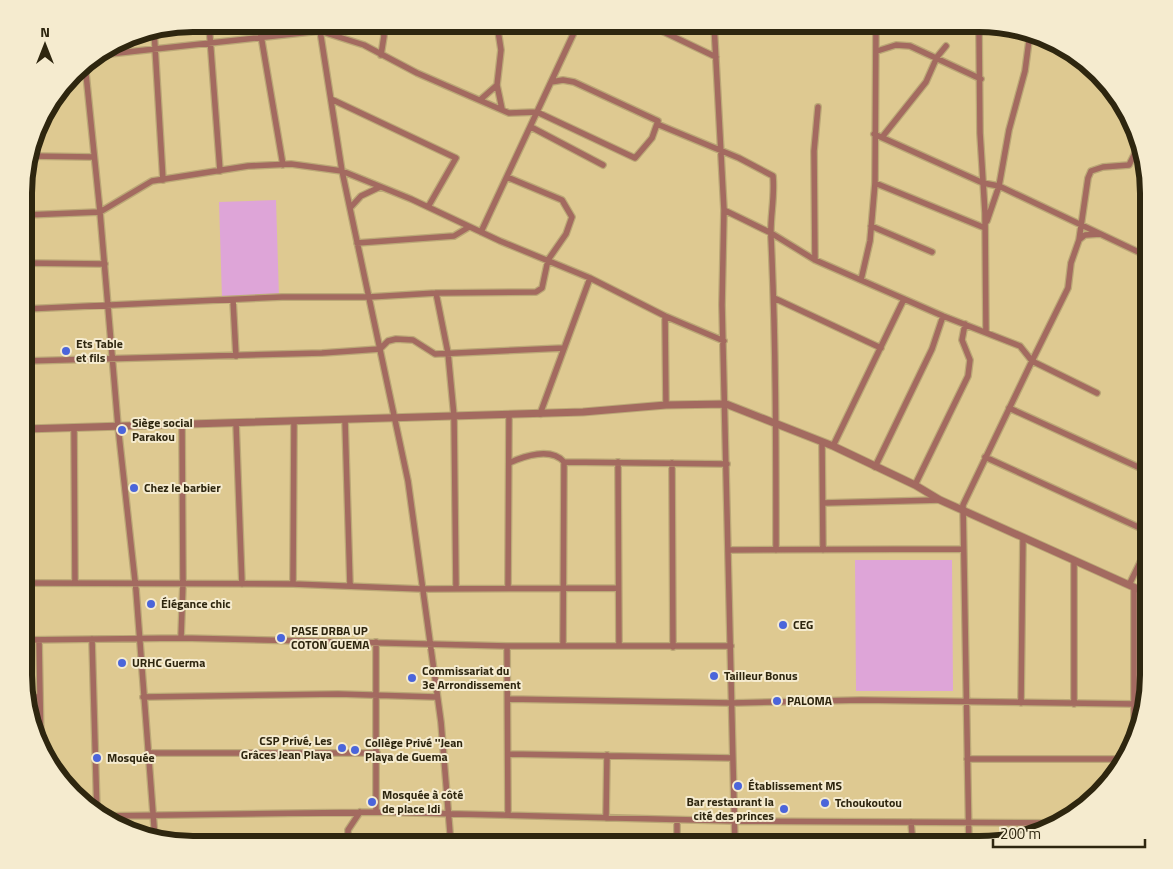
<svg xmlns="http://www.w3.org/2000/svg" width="1173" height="869" font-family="'Titillium Web',sans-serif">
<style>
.green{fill:#dea5d8}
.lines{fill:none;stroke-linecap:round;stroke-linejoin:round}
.minor-casing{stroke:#bba877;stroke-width:8}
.tertiary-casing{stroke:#bba877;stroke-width:9}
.minor{stroke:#a36a60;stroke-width:5.5}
.tertiary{stroke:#a36a60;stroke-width:7}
.poi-dot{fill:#4b65da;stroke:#f5ebcf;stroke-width:2}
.labels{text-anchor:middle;stroke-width:4;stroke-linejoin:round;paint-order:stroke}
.poi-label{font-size:12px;font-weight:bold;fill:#2e260f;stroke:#f5ebcf;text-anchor:start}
.rim{fill:none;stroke:#2e260f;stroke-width:6}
</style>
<rect width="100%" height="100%" fill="#dec991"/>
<path class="green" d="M276,200L279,297L222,298L219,202Z
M855,560H952L953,691H856Z"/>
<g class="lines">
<g class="minor-casing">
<path id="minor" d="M209,24L220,171
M259,24L283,165
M319,24L342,171L408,481L441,722L451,845
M497,24L501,50L497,85L502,109
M647,24L716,57
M714,24L724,210
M154,30L163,180
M979,31L980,133L985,213L986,331
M877,51L896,45L910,46L981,79
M100,55L320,31L364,45L417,73L509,113L537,112L635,158L652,138L658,121L574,82L563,80L551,82
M381,55L384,36L382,24
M85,64L100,212L152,181L248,166L291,164L342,171L411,199L500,241L590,278L665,316L724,341
M331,99L456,158L428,207
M480,100L497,85
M657,124L739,158L773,176C775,199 770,216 771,237C776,341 776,446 776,550
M531,127L603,165
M874,134L983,183L999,186L1149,257
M883,136L926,82L937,57L946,46
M30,156L93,157
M875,183L985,228
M350,208L361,196L380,187
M25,215L100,212L118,426L136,590L155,839
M987,221L999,186L1009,130L1025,71L1030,33
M871,226L932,252
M481,232L578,24
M1079,240L1085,235L1100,234
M357,243L454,236L469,227
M815,260L814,151L818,107
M25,263L105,264
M861,280L870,241L875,183L876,24
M436,293L448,353L454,416L456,587
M774,298L881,348
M233,300L236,356
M25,309L282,297H369L436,293L536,292L542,288L548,260L566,234L572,217L562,200L507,177
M665,316L666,405
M25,361L322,353L380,349L388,341L396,339L413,340L435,354L564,348
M1009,408L1149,472
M540,414L590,278
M345,420L350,585
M236,423L242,584
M74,428L75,582
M822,442L823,550
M833,446L904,299
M985,457L1149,532
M618,462L619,646
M509,463C524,456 551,447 564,462L727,464
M672,463L673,647
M875,467L932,349L943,316
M915,485L968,376L970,360L962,340L965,324
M823,503L940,500
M729,550L963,549
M24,583L293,584L422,589L618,588
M293,584L294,421
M1129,585L1149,544
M508,588L509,415
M181,638L183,584L182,424
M92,639L97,813
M24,640L181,638L507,646H731
M39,640L41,749
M507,646L508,815
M563,646L564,462
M27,697H40
M143,697L338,694L436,697
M508,699L732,703L861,700L1135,704
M1021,703L1023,538
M1074,704V561
M1134,744V588
M148,753H377
M508,754L733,758
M967,759H1125
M376,812V642
M101,816L376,812L735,821L1061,823
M606,818L607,755
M677,820V845
M911,822L913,845
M348,845V830L360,812
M735,845L722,305L724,210L771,233L815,260L943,316L1020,346L1032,361L1068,288L1071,263L1079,240L1088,178L1091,171L1103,167L1129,165L1138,147
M969,845L963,505L1032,361L1097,393"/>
</g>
<g class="tertiary-casing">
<path id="tertiary" d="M25,429L583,412L666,405L726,404L833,446L915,485L940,500L1149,594"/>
</g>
<use href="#minor" class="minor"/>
<use href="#tertiary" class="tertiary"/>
</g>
<g class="poi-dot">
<circle cx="66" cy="351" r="5"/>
<circle cx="122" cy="430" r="5"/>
<circle cx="134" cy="488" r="5"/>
<circle cx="151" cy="604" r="5"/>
<circle cx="783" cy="625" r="5"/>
<circle cx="281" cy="638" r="5"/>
<circle cx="122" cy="663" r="5"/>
<circle cx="714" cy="676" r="5"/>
<circle cx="412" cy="678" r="5"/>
<circle cx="777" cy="701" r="5"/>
<circle cx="342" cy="748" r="5"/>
<circle cx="355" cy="750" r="5"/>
<circle cx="97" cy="758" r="5"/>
<circle cx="738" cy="786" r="5"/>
<circle cx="372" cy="802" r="5"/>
<circle cx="825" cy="803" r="5"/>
<circle cx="784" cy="809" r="5"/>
</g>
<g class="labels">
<g class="poi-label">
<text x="76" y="348">Ets Table<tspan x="76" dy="14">et fils</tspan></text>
<text x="132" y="427">Siège social<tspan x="132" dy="14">Parakou</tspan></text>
<text x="144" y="492">Chez le barbier</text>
<text x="161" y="608">Élégance chic</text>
<text x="793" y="629">CEG</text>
<text x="291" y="635">PASE DRBA UP<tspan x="291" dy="14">COTON GUEMA</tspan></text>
<text x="132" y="667">URHC Guerma</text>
<text x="422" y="675">Commissariat du<tspan x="422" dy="14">3e Arrondissement</tspan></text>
<text x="724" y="680">Tailleur Bonus</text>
<text x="787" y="705">PALOMA</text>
<text x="332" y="745" text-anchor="end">CSP Privé, Les<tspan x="332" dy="14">Grâces Jean Playa</tspan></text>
<text x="365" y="747">Collège Privé ''Jean<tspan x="365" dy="14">Playa de Guema</tspan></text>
<text x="107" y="762">Mosquée</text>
<text x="748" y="790">Établissement MS</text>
<text x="382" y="799">Mosquée à côté<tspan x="382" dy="14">de place Idi</tspan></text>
<text x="774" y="806" text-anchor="end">Bar restaurant la<tspan x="774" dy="14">cité des princes</tspan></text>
<text x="835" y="807">Tchoukoutou</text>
</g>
</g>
<path d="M0 0H1173V869H0ZM193 32H979A161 161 0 0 1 1140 193V675A161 161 0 0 1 979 836H193A161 161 0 0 1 32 675V193A161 161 0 0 1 193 32Z" fill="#f5ebcf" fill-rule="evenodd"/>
<path class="rim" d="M193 32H979A161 161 0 0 1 1140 193V675A161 161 0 0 1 979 836H193A161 161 0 0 1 32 675V193A161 161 0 0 1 193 32Z"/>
<g transform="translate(45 45)" stroke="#f5ebcf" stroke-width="4" paint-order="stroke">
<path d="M0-4L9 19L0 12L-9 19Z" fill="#2e260f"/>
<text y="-8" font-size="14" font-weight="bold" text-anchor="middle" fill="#2e260f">N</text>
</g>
<path d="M993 839v8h152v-8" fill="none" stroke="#2e260f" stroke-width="2.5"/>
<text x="1000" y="839" font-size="15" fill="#2e260f" stroke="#f5ebcf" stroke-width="4" paint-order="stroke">200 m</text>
</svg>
